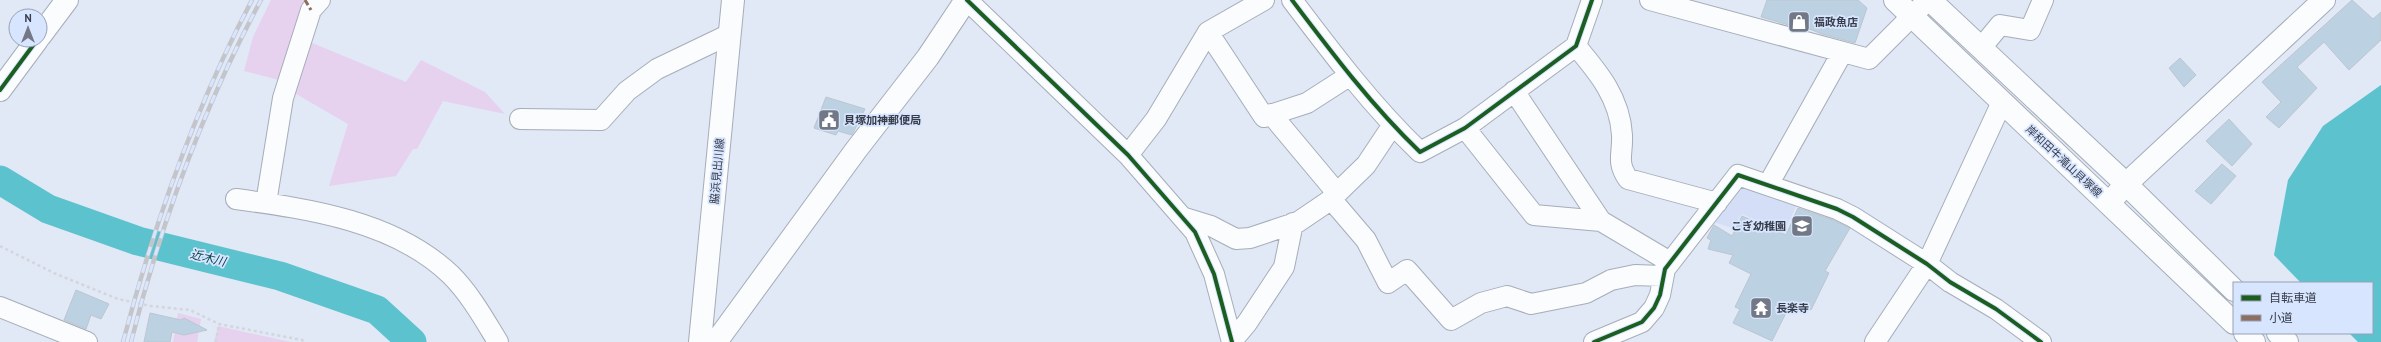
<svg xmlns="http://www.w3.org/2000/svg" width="2381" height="342" font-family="'PT Sans','Noto Sans JP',sans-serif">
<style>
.built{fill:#d4dff7}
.green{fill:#e6d1ef}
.water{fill:#5cc2cd}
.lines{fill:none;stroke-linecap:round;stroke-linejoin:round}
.river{stroke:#5cc2cd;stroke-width:29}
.building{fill:#bcd1e1;stroke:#bcc6d0}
.minor-casing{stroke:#a7adb8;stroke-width:22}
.tertiary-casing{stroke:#a7adb8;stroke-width:24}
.secondary-casing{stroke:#a7adb8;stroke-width:24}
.primary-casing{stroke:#a7adb8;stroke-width:24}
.path{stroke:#d4d6db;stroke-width:2.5;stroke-dasharray:3 3;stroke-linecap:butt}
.minor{stroke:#fafcfe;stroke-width:20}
.tertiary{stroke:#fafcfe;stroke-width:22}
.secondary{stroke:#fafcfe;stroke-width:22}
.primary{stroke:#fafcfe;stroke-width:22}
.rail-casing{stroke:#c3c5ca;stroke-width:4.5}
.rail{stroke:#d8e5ff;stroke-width:3;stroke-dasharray:9;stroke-linecap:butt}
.quiet{stroke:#8d6e63;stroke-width:3;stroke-dasharray:6 3;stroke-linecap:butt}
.cycleway-casing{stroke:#d8e5ff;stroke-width:6}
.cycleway{stroke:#1b5e20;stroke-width:4}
.labels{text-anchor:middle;stroke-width:3.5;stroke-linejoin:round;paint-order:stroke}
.poi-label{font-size:11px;font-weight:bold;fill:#363c49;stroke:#d8e5ff;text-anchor:start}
.street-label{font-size:11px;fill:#363c49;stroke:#d8e5ff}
.water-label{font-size:12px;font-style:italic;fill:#094549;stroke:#d8e5ff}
</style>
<rect width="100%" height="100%" fill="#e1e8f6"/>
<path class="built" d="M1740,182L1798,202L1784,232L1742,214L1732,228L1711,221Z"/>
<path class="green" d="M271,0H312L310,42L406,82L421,60L485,92L505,114L443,101L417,149H413L396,176L329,186L348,124L291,91L279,80L244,71L253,37Z
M178,313L201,319L197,342H173Z
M218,326L290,342H214Z"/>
<path class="water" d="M2381,85V342H2358L2349,333H2372V283H2301L2274,255L2288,180L2323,126Z"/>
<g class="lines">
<path class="river" d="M0,180L48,209L138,241L280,276L377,310L412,342"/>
</g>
<path class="building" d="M1767,0H1858L1867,8L1855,43L1822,34L1797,24L1796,27L1761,17Z
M2352,0L2373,19L2381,12V40L2349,70L2324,42L2297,67L2317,88L2279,128L2266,117L2281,102L2262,82Z
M2180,58L2196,75L2184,87L2169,68Z
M826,97L865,109L852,135L838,131L836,135L814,128Z
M2229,119L2252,144L2232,166L2206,141Z
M2222,164L2236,176L2211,204L2195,191Z
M1798,208L1833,220L1850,228L1825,271L1829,273L1811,310L1792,301L1772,341L1733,323L1740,309L1735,307L1751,274L1729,263L1733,255L1708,249L1711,240L1707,238L1714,225L1732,236L1742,216L1786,235Z
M76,290L109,304L101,319L91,315L86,329L64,320Z
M150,313L181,320L184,318L207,330L184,335L172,332L170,342H144Z"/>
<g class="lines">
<g class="minor-casing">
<path id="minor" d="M967,0L1128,155L1195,232L1214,274L1232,342
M1292,0C1332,53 1372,106 1420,152L1465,128L1576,46L1592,0
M1650,0L1869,59L1928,0
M1208,32L1264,117L1307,103L1349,76
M1576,46C1598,72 1620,98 1622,135C1623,155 1616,161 1628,179L1717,203
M1981,48L2000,25L2030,30L2043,0
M1514,91L1601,221
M1271,114L1337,193
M520,119L601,120L627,91L657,69L730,34
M1465,128L1534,215L1601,221L1670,262
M1128,155L1156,119L1208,32L1264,0
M1768,185L1842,53
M236,199C309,209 395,221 451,275C470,294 484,319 498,342
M1331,199L1366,240L1388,283L1407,270L1451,320L1481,303L1507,296L1531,304L1586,293L1611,280L1635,275L1662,276
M266,203L283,98L311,10L320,0
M1185,218L1211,226L1236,239L1250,238L1298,222L1329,201L1366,165L1392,126
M0,307L87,342
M1232,341L1247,323L1284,267L1293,223
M1594,342L1642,322L1654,308L1660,295L1665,269L1738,175L1837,209L1853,217L1927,264L1950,282L1996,309L2041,342
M1875,342L1927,264L2002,102"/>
</g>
<g class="tertiary-casing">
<path id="tertiary" d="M2109,203L2126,184L2324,0
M700,342L733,0
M716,342L856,150L928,57L966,0"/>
</g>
<g class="secondary-casing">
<path id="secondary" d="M40,36L67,0
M0,90L37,40"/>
</g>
<g class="primary-casing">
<path id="primary" d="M1895,0L2234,323
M1930,0L2126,184L2234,290
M2245,333L2254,342
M2278,333L2287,342"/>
</g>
<path class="path" d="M0,246L56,274L118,299L151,306L190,310L219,324L302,340L305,342
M216,342L219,324"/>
<use href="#minor" class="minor"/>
<use href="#tertiary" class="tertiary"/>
<use href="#secondary" class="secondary"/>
<use href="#primary" class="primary"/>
<g class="rail-casing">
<path id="rail" d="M123,342C154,224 195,108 252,0
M131,342C161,223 203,108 261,0"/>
</g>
<use href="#rail" class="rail"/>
<path class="quiet" d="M305,0L311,10"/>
<g class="cycleway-casing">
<path id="cycleway" d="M967,0L1128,155L1195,232L1214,274L1232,342
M1292,0C1332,53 1372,106 1420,152L1465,128L1576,46L1592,0
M0,90L37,40
M1594,342L1642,322L1654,308L1660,295L1665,269L1738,175L1837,209L1853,217L1927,264L1950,282L1996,309L2041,342"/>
</g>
<use href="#cycleway" class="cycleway"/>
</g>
<defs>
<g id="shop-square" transform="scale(1.15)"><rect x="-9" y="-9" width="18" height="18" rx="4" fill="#727886" stroke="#d8e5ff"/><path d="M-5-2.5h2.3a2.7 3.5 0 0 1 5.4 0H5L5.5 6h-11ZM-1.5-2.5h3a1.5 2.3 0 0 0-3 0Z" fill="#fff"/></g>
<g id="civic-square" transform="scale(1.15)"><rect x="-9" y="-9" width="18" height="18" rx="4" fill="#727886" stroke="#d8e5ff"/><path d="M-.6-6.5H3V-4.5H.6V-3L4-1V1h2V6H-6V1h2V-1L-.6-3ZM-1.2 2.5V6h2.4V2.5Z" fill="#fff"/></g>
<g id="school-square" transform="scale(1.15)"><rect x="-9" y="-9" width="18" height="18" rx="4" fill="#727886" stroke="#d8e5ff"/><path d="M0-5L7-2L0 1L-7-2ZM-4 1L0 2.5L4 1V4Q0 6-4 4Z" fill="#fff"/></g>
<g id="temple-square" transform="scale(1.15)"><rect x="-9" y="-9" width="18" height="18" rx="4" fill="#727886" stroke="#d8e5ff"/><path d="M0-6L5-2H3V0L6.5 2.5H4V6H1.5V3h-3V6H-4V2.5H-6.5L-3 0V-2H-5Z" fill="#fff"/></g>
</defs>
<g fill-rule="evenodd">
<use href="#shop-square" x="1799" y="22"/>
<use href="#civic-square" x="829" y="120"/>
<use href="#school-square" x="1802" y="226"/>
<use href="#temple-square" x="1761" y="308"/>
</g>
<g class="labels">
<g class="poi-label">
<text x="1814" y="26">福政魚店</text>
<text x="844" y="124">貝塚加神郵便局</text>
<text x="1786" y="230" text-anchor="end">こぎ幼稚園</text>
<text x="1776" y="312">長楽寺</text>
</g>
<g class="street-label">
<text transform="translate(2064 161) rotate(43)" y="4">岸和田牛滝山貝塚線</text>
<text transform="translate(717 171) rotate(-85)" y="4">脇浜見出川線</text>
</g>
<g class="water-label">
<text transform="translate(208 258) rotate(14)" y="4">近木川</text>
</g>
</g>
<rect x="2233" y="282" width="140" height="52" fill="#d8e5ff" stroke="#97a1b6"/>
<rect x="2241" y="295" width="20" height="6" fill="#1b5e20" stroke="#97a1b6"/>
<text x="2269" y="302" font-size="12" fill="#363c49">自転車道</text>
<rect x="2241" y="315" width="20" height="6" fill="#8d6e63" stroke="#97a1b6"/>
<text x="2269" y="322" font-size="12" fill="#363c49">小道</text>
<g transform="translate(28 28)"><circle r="19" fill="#d8e5ff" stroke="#97a1b6"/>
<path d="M0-3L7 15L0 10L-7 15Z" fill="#727886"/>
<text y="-6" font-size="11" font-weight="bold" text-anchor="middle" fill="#363c49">N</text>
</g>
</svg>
